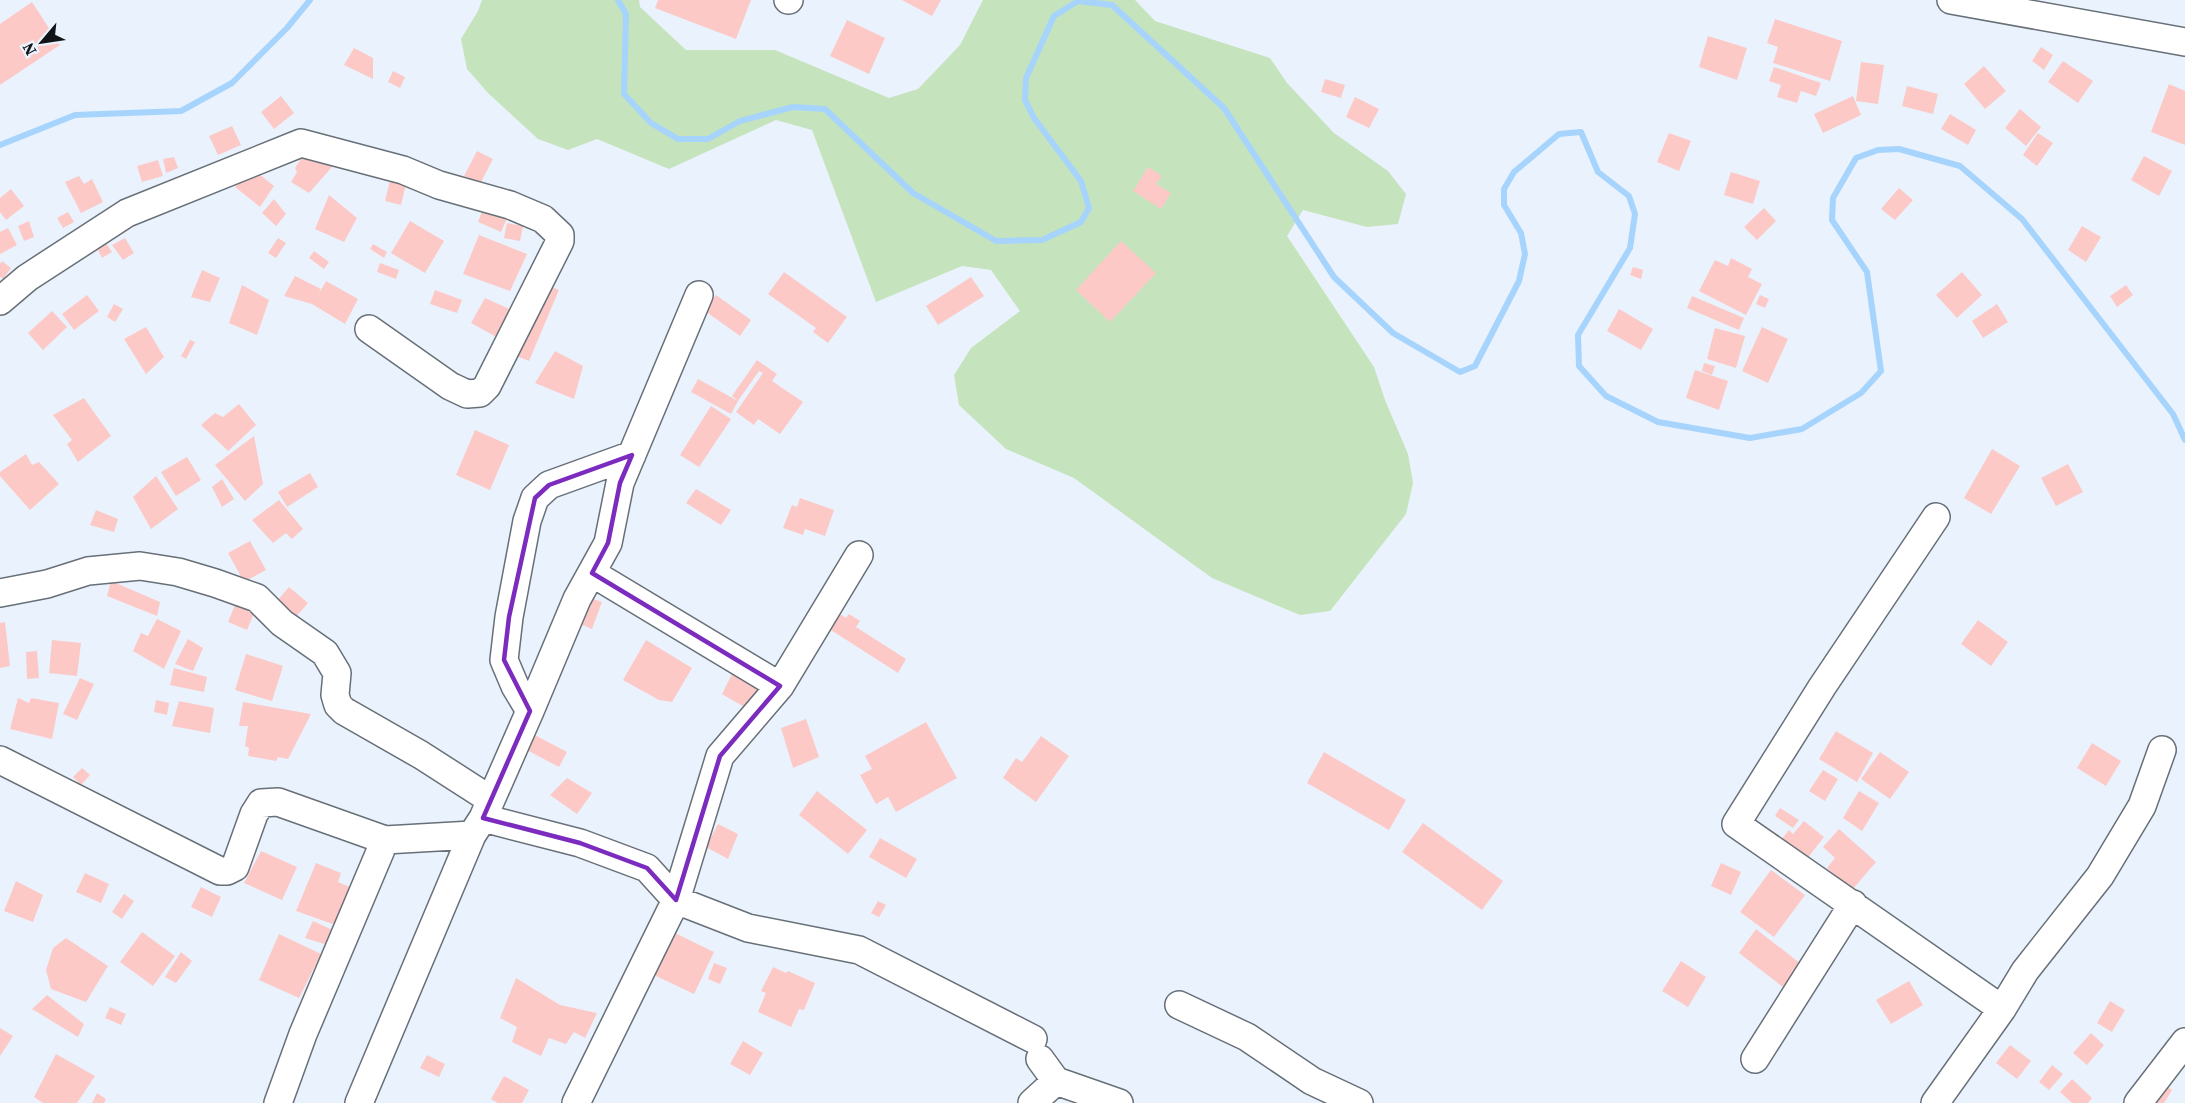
<svg xmlns="http://www.w3.org/2000/svg" width="2185" height="1103" font-family="'Source Serif 4',serif">
<style>
.green{fill:#c5e3bd}
.lines{fill:none;stroke-linecap:round;stroke-linejoin:round}
.stream{stroke:#a7d4fc;stroke-width:6}
.building{fill:#fcc9c7}
.minor-casing{stroke:#676f77;stroke-width:30}
.minor{stroke:#fff;stroke-width:27}
.marked{fill:none;stroke:#7b2cbf;stroke-width:4.5;stroke-linejoin:round}
</style>
<rect width="100%" height="100%" fill="#eaf3fd"/>
<path class="green" d="M482,0H639L640,7L686,50H775L889,98L918,89L960,45L983,0H1135L1155,21L1270,58L1287,83L1334,133L1388,171L1406,194L1398,224L1367,227L1303,210L1287,236L1374,367L1385,400L1408,454L1413,483L1406,514L1330,611L1300,615L1212,578L1074,478L1006,449L959,405L954,375L971,348L1020,311L991,270L962,266L876,302L812,130L776,120L669,169L597,139L568,150L538,139L488,93L467,69L461,39L478,11Z"/>
<g class="lines">
<path class="stream" d="M618,0L626,14L624,94L651,123L678,139H708L740,121L793,107L825,109L913,193L996,241L1042,240L1081,222L1089,208L1081,181L1034,118L1025,100L1026,78L1054,16L1078,1L1112,5L1224,108L1334,277L1393,333L1460,372L1475,366L1519,281L1525,254L1521,233L1504,205V189L1514,172L1559,134L1581,132L1598,172L1629,196L1635,214L1630,248L1578,335L1579,366L1606,396L1658,422L1750,438L1802,429L1861,393L1881,371L1867,272L1832,220L1833,198L1856,158L1878,150L1899,149L1960,166L2022,219L2173,414L2185,440
M0,145L75,115L181,111L232,83L287,28L310,0"/>
</g>
<path class="building" d="M658,0H751L736,39L655,8Z
M902,0H941L932,16Z
M32,2L60,45L0,85V24Z
M1775,19L1842,41L1830,81L1773,63L1778,47L1767,43Z
M847,20L885,38L869,74L830,56Z
M1708,36L1747,48L1737,80L1699,67Z
M2041,47L2053,55L2044,70L2032,61Z
M354,48L373,58V79L344,65Z
M2063,61L2093,81L2078,103L2048,82Z
M1861,62L1884,65L1878,104L1856,101Z
M1984,66L2006,91L1985,109L1964,84Z
M1774,67L1821,83L1816,96L1801,91L1797,103L1777,97L1781,85L1769,81Z
M393,71L405,77L400,88L388,82Z
M1325,79L1345,85L1341,98L1321,92Z
M2169,84L2185,91V145L2151,132Z
M1907,86L1938,94L1933,114L1902,106Z
M281,96L294,113L274,129L261,112Z
M1853,96L1861,115L1823,133L1814,114Z
M1355,97L1379,109L1369,128L1346,117Z
M2020,109L2041,127L2026,146L2005,128Z
M1950,114L1976,130L1968,145L1941,129Z
M232,126L241,145L218,155L209,136Z
M1669,133L1691,141L1679,171L1657,162Z
M2038,133L2053,143L2037,166L2023,155Z
M307,150L332,167L309,193L291,182L297,172L295,168Z
M477,151L493,159L480,184L464,176Z
M2144,156L2172,171L2159,196L2131,180Z
M174,157L178,168L166,173L163,159Z
M158,160L163,176L142,182L137,166Z
M1148,167L1162,176L1156,184L1171,193L1161,209L1133,191Z
M252,168L274,186L260,207L235,187Z
M1731,172L1760,181L1753,204L1724,195Z
M79,176L84,184L92,179L103,202L81,213L65,182Z
M390,180L406,184L401,205L385,201Z
M1899,188L1913,200L1895,220L1881,209Z
M11,189L24,206L6,220L0,212V198Z
M329,195L357,218L344,242L315,229Z
M274,199L286,214L276,226L262,213Z
M484,206L508,216L501,232L478,222Z
M1764,208L1776,221L1757,240L1744,227Z
M68,212L74,222L63,228L57,218Z
M29,221L34,237L24,241L18,226Z
M410,221L444,241L425,273L391,253Z
M507,223L523,226L520,241L504,238Z
M2082,226L2101,237L2086,262L2068,250Z
M8,228L17,245L0,254V232Z
M479,235L527,254L510,291L463,274Z
M125,238L134,253L123,260L112,245Z
M278,238L286,243L276,258L268,253Z
M1121,241L1156,273L1110,322L1076,290Z
M106,243L112,252L102,258L97,248Z
M373,244L387,252L384,258L370,249Z
M314,251L329,262L324,269L309,258Z
M1731,258L1752,269L1748,277L1762,284L1746,315L1699,291L1715,260L1728,266Z
M2,261L11,268L3,279L0,277V264Z
M380,263L399,270L396,279L377,272Z
M1633,267L1643,270L1641,279L1630,275Z
M202,270L220,278L210,302L191,297Z
M784,272L847,317L828,343L813,332L816,328L768,294Z
M1962,272L1982,295L1957,318L1936,295Z
M295,276L321,289L315,301L326,281L358,299L345,324L312,304L284,296Z
M971,277L984,296L938,325L926,306Z
M539,281L559,290L529,361L509,353Z
M242,285L269,300L257,335L229,323Z
M2126,285L2133,295L2117,307L2110,296Z
M435,290L462,300L457,313L430,304Z
M87,295L99,311L74,330L62,314Z
M716,295L751,320L740,336L705,311Z
M1760,295L1769,299L1765,308L1756,304Z
M1692,296L1744,318L1739,330L1687,308Z
M485,298L516,312L502,340L471,323Z
M114,304L123,309L115,322L107,317Z
M1997,304L2008,322L1983,338L1972,321Z
M1619,309L1653,329L1641,350L1607,331Z
M52,311L67,327L43,350L28,333Z
M146,327L164,357L146,374L124,339Z
M1762,327L1788,339L1768,383L1742,371Z
M1715,328L1745,336L1736,368L1707,359Z
M190,340L195,342L186,359L181,356Z
M555,351L583,366L574,399L535,383Z
M757,360L777,374L772,381L803,402L780,434L758,419L754,425L736,412L763,373L759,371L738,401L732,396Z
M1704,363L1715,366L1712,375L1702,371Z
M1695,370L1728,381L1719,410L1686,398Z
M698,379L738,401L731,414L691,392Z
M84,398L111,436L78,462L67,444L72,440L53,415Z
M239,404L256,425L228,451L201,425L215,413L223,417Z
M711,406L731,419L699,467L680,455Z
M475,430L509,445L490,490L456,475Z
M254,436L263,484L245,501L215,465Z
M1992,449L2020,466L1991,514L1964,498Z
M26,454L32,465L39,462L59,484L30,510L0,476V472Z
M187,457L201,480L176,496L161,472Z
M2068,464L2083,492L2056,506L2041,478Z
M310,473L318,487L287,507L278,492Z
M156,476L178,509L151,529L133,497Z
M222,479L234,499L222,507L212,487Z
M696,489L731,510L721,525L686,503Z
M800,498L834,510L825,536L805,529L803,535L783,528L792,505L797,507Z
M279,500L303,529L292,539L286,533L273,543L252,520Z
M96,510L118,519L114,532L90,525Z
M250,541L266,570L244,582L228,553Z
M111,581L160,602L157,616L107,596Z
M289,587L308,603L289,625L270,609Z
M582,595L602,602L592,629L571,620Z
M237,600L256,609L247,630L228,622Z
M829,607L846,618L849,614L860,621L856,627L906,659L898,673L820,623Z
M157,619L181,631L164,669L133,651L141,633L148,636Z
M1978,620L2008,642L1991,666L1961,644Z
M5,622L10,666L0,668V623Z
M188,639L203,648L193,671L175,664Z
M52,640L81,643L77,676L49,673Z
M646,640L692,668L672,702L659,700L623,680Z
M37,651L39,678L27,679L26,652Z
M246,654L283,666L272,701L235,690Z
M174,668L207,677L204,692L170,685Z
M734,670L763,692L746,708L722,694Z
M80,678L94,684L77,720L63,714Z
M18,698L29,703L31,698L59,703L52,739L10,729Z
M156,700L169,703L167,715L154,712Z
M179,701L214,708L210,733L172,726Z
M243,702L311,714L288,759L278,757L276,761L248,756L249,748L245,746L248,726H239Z
M806,719L819,757L793,768L781,728Z
M926,722L957,778L896,812L888,797L876,804L860,775L872,769L865,756Z
M1836,731L1873,753L1857,782L1819,759Z
M531,733L567,752L559,767L523,748Z
M1041,736L1069,756L1036,802L1003,778L1016,758L1022,762Z
M2092,743L2121,761L2106,786L2077,768Z
M1324,752L1406,800L1389,830L1307,783Z
M1880,752L1909,772L1890,799L1861,779Z
M82,768L90,775L81,785L73,777Z
M1823,770L1838,779L1825,801L1809,791Z
M567,778L592,793L577,814L550,795Z
M817,791L867,830L848,854L799,815Z
M1859,791L1879,803L1862,831L1843,818Z
M1780,808L1799,820L1793,828L1775,816Z
M1804,821L1824,837L1803,864L1778,844L1789,830L1793,834Z
M1423,823L1503,881L1482,910L1402,852Z
M718,824L738,834L728,859L706,847Z
M1839,829L1876,862L1852,890L1827,868L1835,858L1823,847Z
M880,838L917,859L906,878L869,857Z
M261,851L297,867L282,900L244,883Z
M316,863L341,873L338,882L359,891L341,927L296,911Z
M1721,863L1741,872L1731,895L1711,886Z
M1771,870L1805,895L1774,937L1740,912Z
M85,873L109,884L101,903L76,892Z
M16,881L43,895L33,922L4,911Z
M201,887L221,897L212,917L191,907Z
M124,894L134,901L122,919L112,912Z
M878,901L886,905L879,917L871,913Z
M313,921L339,933L334,947L305,938Z
M1756,929L1801,964L1783,987L1739,953Z
M142,932L175,956L153,986L120,962Z
M675,933L714,952L694,994L654,975Z
M279,934L321,954L299,998L259,980Z
M66,938L108,966L86,1002L51,989L46,970L53,948Z
M181,952L192,961L176,983L165,977Z
M1681,961L1706,977L1688,1007L1662,991Z
M714,963L727,968L720,984L708,979Z
M773,967L786,973L788,971L815,983L804,1010L799,1009L791,1027L758,1012L766,993L761,991Z
M516,978L560,1005L597,1013L585,1038L574,1032L566,1044L549,1038L541,1056L512,1042L517,1027L500,1018Z
M1909,981L1923,1005L1891,1024L1876,1000Z
M47,995L84,1024L78,1037L32,1009Z
M2110,1001L2125,1010L2112,1032L2097,1023Z
M110,1007L126,1014L121,1025L105,1018Z
M0,1028L13,1036L0,1056Z
M2091,1033L2104,1045L2087,1065L2073,1053Z
M743,1041L763,1053L750,1075L730,1064Z
M2010,1045L2031,1061L2017,1079L1996,1063Z
M56,1054L95,1076L77,1103H43L34,1097Z
M427,1055L445,1064L439,1077L420,1068Z
M2052,1065L2063,1074L2049,1090L2039,1082Z
M504,1076L529,1090L522,1103H498L491,1099Z
M2072,1079L2092,1098L2088,1103H2072L2060,1092Z
M2163,1084L2172,1090L2164,1103H2150Z
M97,1093L106,1099L104,1103H92Z"/>
<g class="lines">
<g class="minor-casing">
<path id="minor" d="M788,0H789
M1951,0L2185,42
M0,301L27,278L127,213L301,143L403,170L439,185L510,205L543,219L560,235V241L487,386L480,393L467,394L450,386L369,329
M1936,517L1822,687L1736,824L2002,1009
M592,573L780,686
M0,593L47,584L88,571L140,566L178,572L215,583L257,598L282,623L325,653L337,673L335,695L338,705L344,711L421,755L491,800
M530,711L515,686L504,660L509,617L527,521L535,498L549,485L632,455
M0,760L220,871H227L235,867L254,814L261,803L278,802L385,840L472,835
M483,818L580,843L647,868L676,900L748,928L859,950L1033,1039
M1179,1005L1247,1037L1312,1081L1359,1103
M1040,1059L1056,1081L1119,1103
M1755,1059L1853,904
M278,1103L303,1034L385,840
M359,1103L472,835L483,818L530,711L577,599L608,543L620,483L699,295
M576,1103L676,900L720,756L780,686L859,555
M1032,1103L1056,1081
M1935,1103L2002,1009L2025,971L2100,876L2142,806L2162,750
M2138,1103L2185,1042"/>
</g>
<use href="#minor" class="minor"/>
</g>
<path class="marked" d="M632,455L620,483L608,543L592,573L780,686L720,756L676,900L647,868L580,843L483,818L530,711L504,660L509,617L535,498L549,485Z"/>
<g transform="translate(42 42) rotate(241)" stroke="#eaf3fd" stroke-width="4.5" paint-order="stroke">
<path d="M0-4.5L10 22L0 15L-10 22Z" fill="#111417"/>
<text y="-9" font-size="16" font-weight="bold" text-anchor="middle" fill="#111417">N</text>
</g>
</svg>
